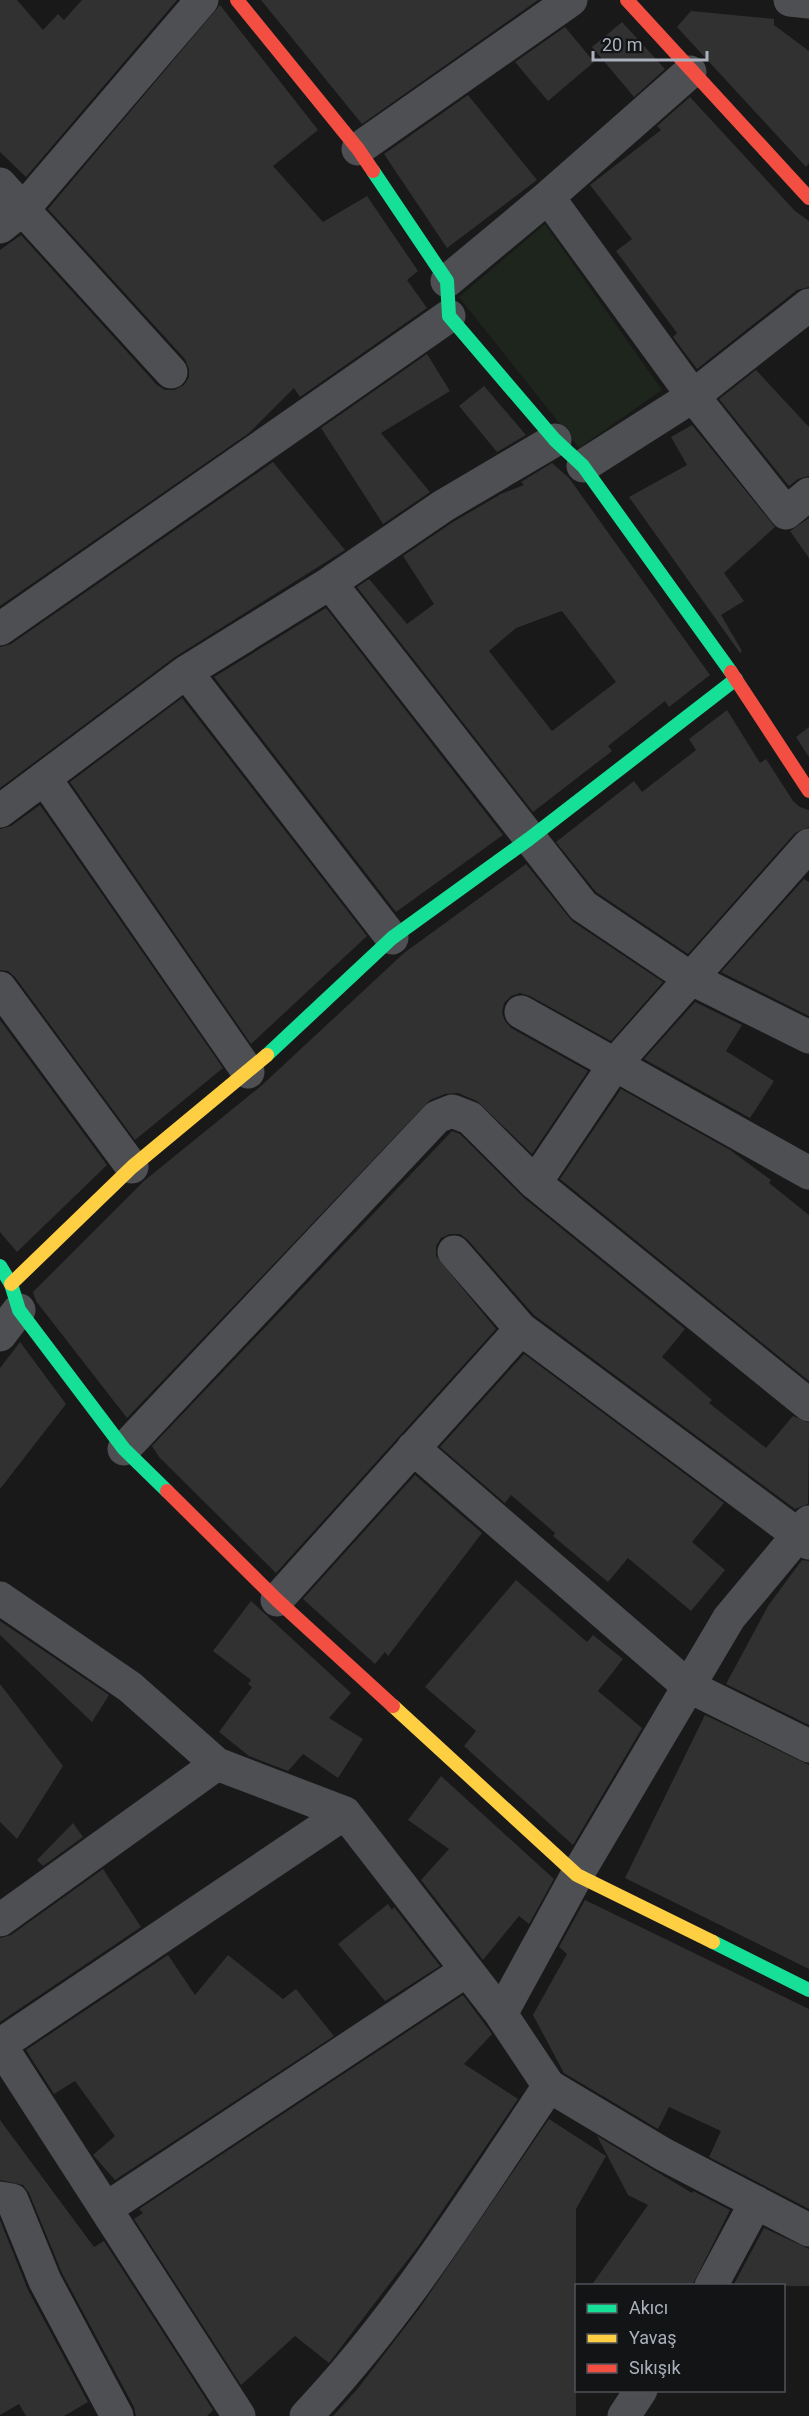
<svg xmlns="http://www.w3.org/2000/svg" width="809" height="2416" font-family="Roboto,sans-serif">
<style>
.green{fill:#1d251d}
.building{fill:#313132;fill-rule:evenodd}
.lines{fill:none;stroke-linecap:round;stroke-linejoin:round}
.street{stroke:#4d4f53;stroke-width:33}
.fast{stroke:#16e098;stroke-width:14}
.slow{stroke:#ffcf43;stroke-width:14}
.jam{stroke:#f24e42;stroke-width:14}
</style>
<rect width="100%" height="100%" fill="#19191a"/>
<path class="green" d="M545,224L662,390L579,448L459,297Z"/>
<path class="building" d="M0,0H17L43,30L58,14L64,20L82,0H177L26,177L0,152Z
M261,0H538L362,124Z
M220,5L318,130L273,166L323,222L367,196L418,271L407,280L427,308L300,397L294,388L249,433L0,606V250L21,235L157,385L165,390H174L184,385L189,377V369L185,359L48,209Z
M691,11L774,19V25L809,51V163L806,167L677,27Z
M622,22L665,69L634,97L592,47Z
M565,27L594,62L548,101L515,62Z
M468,95L537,180L447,248L384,154Z
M690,97L795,211L809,221V287L797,290L697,369L673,337L677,333L616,251L632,239L590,185L661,130L657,126Z
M427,354L450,391L381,433L430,492L383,524L321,428Z
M756,370L809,427V476L798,479L789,486L719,399Z
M484,386L526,435L497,452L459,406Z
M692,425L775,527L724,573L744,601L721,615L742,651L740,653L629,497L687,465L671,437Z
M273,462L345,550L175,657L0,788V647L11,644Z
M552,463L569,478L710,675L669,707L665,701L608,746L612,751L533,812L357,587L369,579L407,624L434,604L403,556L453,522L501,494L524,485L521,482ZM562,611L616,682L552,731L489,651L516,628Z
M809,518V558L790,531Z
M326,608L503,835L396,912L214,677Z
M182,698L367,936L251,1044L70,782Z
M727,710L760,763L766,759L793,801L800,807L809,810V827L795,833L688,954L596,892L556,842L634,781L642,792L696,750L689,739Z
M809,727V757L796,737Z
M40,805L223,1068L135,1140L15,977L8,971L0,970V829L11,826Z
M526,864L572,921L663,982L611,1041L530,996L520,993L511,996L504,1003L502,1013L505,1021L511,1028L588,1071L532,1154L477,1101L458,1093L445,1094L430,1100L127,1418L36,1301L33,1292L144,1181L261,1086L404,953Z
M804,879L809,882V1016L721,972Z
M695,1002L742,1025L726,1051L774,1081L750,1118L644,1059Z
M0,1020L107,1165L17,1252L0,1232Z
M621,1089L730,1150L771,1180L769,1183L809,1215V1381L560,1179Z
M452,1131L460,1134L523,1197L685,1329L662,1357L712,1400L709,1403L766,1448L793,1416L809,1423L808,1504L795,1509L534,1315L468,1240L460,1234H450L441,1238L436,1246V1256L496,1329L276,1573L159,1457L152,1446Z
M20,1342L66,1404L0,1489V1368Z
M524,1354L724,1503L692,1542L725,1570L691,1611L628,1558L608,1582L553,1536L555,1533L511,1495L505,1503L440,1447Z
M415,1475L482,1533L388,1656L385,1652L375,1664L303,1599Z
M802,1560L809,1561V1725L726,1684L768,1606Z
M516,1580L587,1642L593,1635L623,1659L598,1691L642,1728L573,1845L464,1746L476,1731L425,1687Z
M251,1601L351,1693L329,1718L363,1739L338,1778L303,1754L288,1771L249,1756L219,1732L252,1687L248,1684L251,1680L213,1651Z
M0,1621L109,1695L92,1722L0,1635Z
M0,1684L63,1766L17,1839L0,1822Z
M705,1715L809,1765V1969L625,1878Z
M441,1776L554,1879L529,1924L519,1916L483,1960L421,1880L449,1849L408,1820Z
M73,1823L83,1837L43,1866L37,1860Z
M103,1869L141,1927L0,2022V1938L11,1935Z
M585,1900L809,2009V2209L709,2157L721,2131L669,2107L658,2129L564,2073L533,2015L567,1954L559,1947Z
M388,1904L392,1910L394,1907L440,1966L385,2001L338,1944Z
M168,1955L195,1995L228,1955L283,1999L296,1989L334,2036L115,2180L93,2155L115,2136L75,2081L54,2094L26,2050Z
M463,1995L492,2034L464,2064L518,2099L419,2245L329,2363L295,2336L241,2385L134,2219L143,2213L139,2209Z
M549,2119L606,2156L576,2209V2416H333L359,2387L419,2309Z
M0,2120L94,2247L104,2241L213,2410L207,2416H136L134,2407L62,2273L29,2193L23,2185L0,2180Z
M597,2136L692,2193L693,2191L730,2210L692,2286H591L648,2205L628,2195Z
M0,2220L28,2290L88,2402L64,2416H26L19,2404L0,2415Z
M764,2228L809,2249V2286H733Z"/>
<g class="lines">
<path class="street" d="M790,0L809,2
M358,149L571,0
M0,184L171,372
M548,197L693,396L786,513L809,494
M0,227L24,208L202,0
M447,281L548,197L690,72
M583,466L693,396L809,305
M330,583L583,906L690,978L809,1037
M0,629L449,316
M186,672L392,938
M45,779L248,1072
M0,811L186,672L330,583L443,506L555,440
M0,988L132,1167
M521,1012L809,1173
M535,1183L615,1064L809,845
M454,1252L521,1329L809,1543
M0,1335L19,1310
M413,1448L688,1686L809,1746
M124,1449L437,1117L452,1111L470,1118L535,1183L809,1405
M0,1598L130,1687L217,1764L345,1813L501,2014L549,2086L663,2154L809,2230
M277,1600L521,1329
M0,1920L217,1764
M501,2014L577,1875L729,1618L809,1522
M0,2198L12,2200L45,2281L117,2416
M107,2208L467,1970
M711,2286L756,2202
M239,2416L0,2045L345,1813
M306,2416C400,2317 473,2199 549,2086
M624,2416L641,2390"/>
<path class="fast" d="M373,171L447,281L449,316L555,440L583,466L731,672
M267,1055L392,938L529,839L736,679
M0,1266L11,1284L19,1310L124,1449L167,1491
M713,1942L809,1990"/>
<path class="slow" d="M11,1284L132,1167L267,1055
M393,1706L577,1875L713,1942"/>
<path class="jam" d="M237,0L358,149L373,171
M627,0L809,198
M731,672L809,791
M167,1491L277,1600L393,1706"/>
</g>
<rect x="575" y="2284" width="210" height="108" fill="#131416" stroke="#4f5358" stroke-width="1.5"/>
<rect x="587" y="2304" width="30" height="9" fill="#16e098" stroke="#4f5358" stroke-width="1.5"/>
<text x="629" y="2314" font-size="18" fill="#aab1bc">Akıcı</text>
<rect x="587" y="2334" width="30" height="9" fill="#ffcf43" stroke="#4f5358" stroke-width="1.5"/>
<text x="629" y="2344" font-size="18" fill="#aab1bc">Yavaş</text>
<rect x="587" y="2364" width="30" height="9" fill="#f24e42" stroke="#4f5358" stroke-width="1.5"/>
<text x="629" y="2374" font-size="18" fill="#aab1bc">Sıkışık</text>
<path d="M593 51v9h114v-9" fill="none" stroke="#aab1bc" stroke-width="3"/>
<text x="602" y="51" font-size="18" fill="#aab1bc" stroke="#131416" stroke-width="4.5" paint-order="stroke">20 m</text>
</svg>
